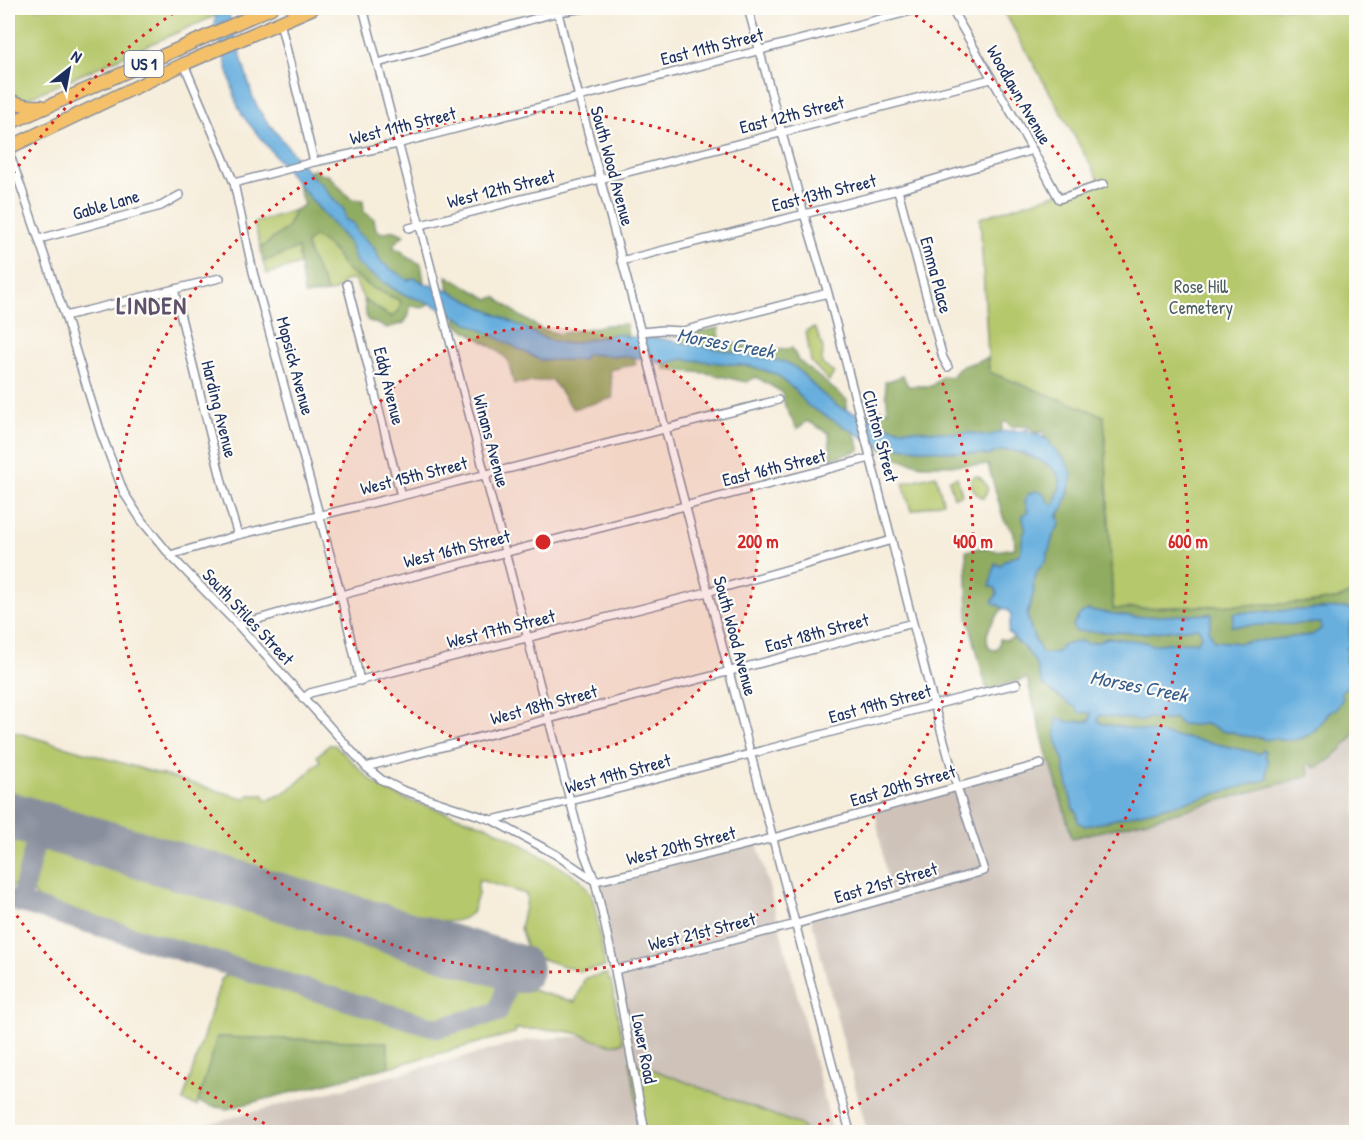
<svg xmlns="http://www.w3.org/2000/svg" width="1364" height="1140" font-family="'Patrick Hand',sans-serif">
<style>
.industrial{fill:#cec2b9}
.green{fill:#b6c86c;stroke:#687c65;stroke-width:1.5}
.forest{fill:#90ac60;stroke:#566e5f;stroke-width:1.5}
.water{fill:#67afde;stroke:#416f9e;stroke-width:1.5}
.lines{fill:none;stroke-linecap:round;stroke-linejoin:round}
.taxiway{stroke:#888e9c;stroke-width:20}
.runway{stroke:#888e9c;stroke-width:48}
.street-casing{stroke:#888e9c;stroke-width:10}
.highway-casing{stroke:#888e9c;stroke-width:15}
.street{stroke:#fff;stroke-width:7}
.highway{stroke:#f4c16a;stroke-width:12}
.ring{fill:none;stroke:#d62828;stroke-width:3;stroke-dasharray:3 6}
.labels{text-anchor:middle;stroke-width:4.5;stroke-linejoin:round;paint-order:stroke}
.shield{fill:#fdfcf7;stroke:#5f6c8c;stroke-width:1.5}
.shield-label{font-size:16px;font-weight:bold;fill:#1b2f5e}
.street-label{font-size:18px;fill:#1b2f5e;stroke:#fdfcf7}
.park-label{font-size:18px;fill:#4a5d62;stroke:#fdfcf7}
.water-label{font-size:20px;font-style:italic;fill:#365c8b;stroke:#fdfcf7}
.district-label{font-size:24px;font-weight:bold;letter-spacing:1.5px;fill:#5f516b;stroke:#fdfcf7}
.centre{fill:#d62828;stroke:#fdfcf7;stroke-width:3}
.ring-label{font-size:18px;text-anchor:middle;font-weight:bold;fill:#d62828;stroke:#fdfcf7;stroke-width:4.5;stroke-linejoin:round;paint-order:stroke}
</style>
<rect width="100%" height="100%" fill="#fdfcf7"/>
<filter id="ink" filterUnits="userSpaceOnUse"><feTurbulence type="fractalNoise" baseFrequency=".0167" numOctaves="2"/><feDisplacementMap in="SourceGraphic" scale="12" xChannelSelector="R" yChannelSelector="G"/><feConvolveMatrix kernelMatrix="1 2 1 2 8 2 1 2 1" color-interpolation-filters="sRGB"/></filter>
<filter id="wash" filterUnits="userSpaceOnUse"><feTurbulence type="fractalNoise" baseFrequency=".008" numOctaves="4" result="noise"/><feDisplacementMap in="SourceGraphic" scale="24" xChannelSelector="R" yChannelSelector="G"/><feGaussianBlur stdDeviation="1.35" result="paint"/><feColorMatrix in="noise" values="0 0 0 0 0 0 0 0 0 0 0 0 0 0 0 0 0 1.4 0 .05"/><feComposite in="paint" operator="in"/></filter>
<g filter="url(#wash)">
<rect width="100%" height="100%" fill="#f6eddb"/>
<path class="industrial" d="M1356,732V1132H867L811,918L890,896L875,811L1051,762L1072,838L1148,820L1309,776L1306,766L1311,763L1314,767H1319L1339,751Z
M757,841L833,1132H807L799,1125L642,1132H177L528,1040L624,1033L601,908L591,883Z"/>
<path class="green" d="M8,8H233L14,104L8,91Z
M1002,8H1356V591L1341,598L1309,603L1113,609L1104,417L989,372L980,218L1099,180Z
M295,210L287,228L261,248L254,223Z
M313,235L333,250L345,268L372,288L402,301L399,311L391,317L364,300L354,279L342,282L343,288L328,293L309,254L306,244Z
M298,248L300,264L267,274L263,262Z
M813,328L816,329L823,348L822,364L834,373L829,381L811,362L806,331Z
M936,475L943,502L911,511L903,483Z
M975,476C982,477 985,483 988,489L984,498C975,494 971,489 971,479Z
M957,477L962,495L954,497L949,480Z
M8,730L246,799L248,795H264L266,800C289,795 303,777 320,761L317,756L329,745H335L372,781L386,790L405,799L487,826L513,839L580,879L591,894L595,907L605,967L579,971L524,953L526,945L520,928L527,899L526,894L480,880L478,881V894L472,913C463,920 453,923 442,921L440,924L8,795Z
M8,837L27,843L29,845L19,880L17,883L8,890Z
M45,848L497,984L499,986C499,991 498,999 493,1003C485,1010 443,1020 433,1019L41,903C37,899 34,895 32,890C30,881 39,854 45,848Z
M235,971L423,1028L439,1032L494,1017L499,1014L506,1004L513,985L575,1002L585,978L607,974L609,980H611L623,1042C611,1049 594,1039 582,1035C561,1028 539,1030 516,1029L515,1033L389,1067L387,1042L217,1037L197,1106L183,1101L221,980L227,974Z
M630,1061L800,1125L807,1132H642Z"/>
<path class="forest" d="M315,169L320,174L328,175L351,199L363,200L364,212L374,219L376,229L382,233L393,230L404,235L394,244V248L400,250L408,258L421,264L424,283L415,278L407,280L381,262L374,248L363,237L357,233L354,224L345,219L344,210L327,192L323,185L314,179L308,171Z
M297,183L350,244L356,262L365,270L402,294L430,303L422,308L410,305L409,315L404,323L387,328L367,320L364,300L391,317L399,311L401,301L372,288L345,268L333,250L314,236L306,244L309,254L328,293L304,295L298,248L263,262L261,248L287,228L295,210L304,205Z
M447,276L489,299L496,297L520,316L541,329L559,334L606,325L626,324L628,337L617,334L568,344L548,340L449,291Z
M455,315L540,360H582L587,354L634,357L636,364L610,370L613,398L573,409L552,380L514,384L508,360L494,348L457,325Z
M719,328L720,341L771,351L792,348L798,360L847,400L846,410L836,405L820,392L796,368L681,343L683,334Z
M988,358L989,372L1104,416L1113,609L1309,603L1341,598L1356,591V609L1353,608L1350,610L1346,608L1234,613L1232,626L1321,623V629L1312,635L1239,643L1214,641L1209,630L1212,614L1135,617L1088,610L1080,614L1073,625L1143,633L1196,628L1199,629L1202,635L1197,642L1168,643L1151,645L1145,642L1107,638L1098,642L1088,643L1080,641L1061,646L1058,652L1046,654L1042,653L1038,648V644L1033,636L1027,615L1034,591L1033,585L1037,571L1046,561L1053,536L1061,523C1055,513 1067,502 1069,492C1070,486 1063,462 1060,455C1057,451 1054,448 1050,445V442L1044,437L1045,434L1043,431C1035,435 1032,432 1027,424L1024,427L1019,426L1011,427L1006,421L1002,424V429L998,433L987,436L971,433H952L893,428L872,419L867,413L873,408L888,411L885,382L903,376L908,386H932L942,376L952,377L960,367Z
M682,359L751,366L776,374L797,391L809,406L854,432L860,450L831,459L829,433L807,421L797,429L785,406L782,392L756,377L746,382L707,373L665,370L664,364Z
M877,445L989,455L999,451L1011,450L1049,464L1060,478V484L1054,505L1049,503L1025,501L1028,511L1022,515L1026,529L1023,536L1020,554L1004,561L1001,566L995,564L991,586L996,588L998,604L1003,608C994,620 981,633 990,649L996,650L999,646L1000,639L1007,640L1013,638C1020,644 1028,651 1033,659C1040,669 1043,684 1052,692C1063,702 1077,708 1091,713V721L1068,722L1057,732C1056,745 1065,756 1064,768L1073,808L1077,812V817L1099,823L1205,797L1268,778C1266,774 1265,756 1266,751L1263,750L1260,754L1208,742L1104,724L1098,721L1099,715L1143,721L1148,718C1155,720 1168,721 1174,718L1193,725L1206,724L1225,732H1233L1238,735L1263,738L1271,737L1281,740L1300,739L1310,735L1317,728L1331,711L1341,692L1347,686C1347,680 1348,675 1347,670C1347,661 1344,654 1348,645L1350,623L1356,619V732C1346,745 1331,763 1314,768L1311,763L1306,766L1310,773L1309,776L1148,820L1072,838L1051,763H1049L1027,678L987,690L968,618L966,551L984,547L996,551L1015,548L1014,533L1004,520L988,465H922L890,457Z
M217,1037L387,1042L389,1067L227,1109L210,1106L198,1102Z"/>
<path class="water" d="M217,8H227L252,95L258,108L265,119L314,179L323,185L327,192L344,210L345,219L354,224L357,233L363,237L374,248L381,262L407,280L415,278L424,283L449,291L548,340L568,344L618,334L628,337L657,338L785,362L796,368L820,392L836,405L846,410L872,419L893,428L952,433H971L987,436L1006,431H1025L1027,428L1028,432L1038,434L1051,442L1050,445L1055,449L1060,456L1064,458L1072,474L1069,490L1064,506L1058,515V518L1061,522L1053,536L1046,561L1037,571L1033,585L1034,591L1027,615L1033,636L1042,653L1046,654L1058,652L1061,646L1080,641L1088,643L1098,642L1107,638L1123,639L1145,642L1152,645L1168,643L1197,642L1202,635L1199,629L1196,628L1143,633L1075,631L1073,625L1080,614L1088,610L1135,617L1212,614L1209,630L1214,641L1239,643L1312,635L1321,629V623L1231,626L1234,617L1233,613L1346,608L1350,610L1353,608L1356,609V619L1350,623L1349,629L1350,645L1346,648L1347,653L1345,662C1350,668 1349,670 1347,676C1350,683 1346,688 1341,692L1343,698L1336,709L1331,711L1328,714C1317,730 1305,742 1284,740C1276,740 1273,737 1265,740L1263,738L1238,735L1233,732H1225L1206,724L1193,725L1181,724L1174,718C1168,721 1155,720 1148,718L1143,721L1099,715L1098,721L1104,724L1208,742L1260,754L1263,750L1266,751L1265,756L1268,761L1266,774L1268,779L1205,797L1099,823L1085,826L1078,822L1077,812L1073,808L1064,768C1065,757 1058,748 1056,738C1055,731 1056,723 1057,717L1068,722L1090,721L1091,713L1078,712L1076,707L1071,705L1042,684L1035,662L1028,652L1008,632L1011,617L1009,611L992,602L997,594L996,588L990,586L995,563L1000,566L1004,561L1020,554L1023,536L1026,529L1022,515L1028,511L1025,501L1027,495L1035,491L1043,493L1049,503L1054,505C1056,498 1062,485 1060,478C1055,464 1020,450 1007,450C1001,450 995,452 989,455L877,445L808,406L796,391L776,374L751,366L682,359L664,364L634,357L587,354L582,360H540L430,303L402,294L365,270L356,262L350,244L297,183L243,116L237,104L215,23Z"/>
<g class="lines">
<path class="taxiway" d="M8,899L437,1028L498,1012L513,967
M20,903L40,825"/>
<path class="runway" d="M8,815L519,969"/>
</g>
</g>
<g filter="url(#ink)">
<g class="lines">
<g class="street-casing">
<path id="street" d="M363,8L571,804L584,853L595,881L615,970L645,1132
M557,8C590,149 631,287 665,428L850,1132
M951,8C987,71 1025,134 1059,199L1104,184
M280,22L314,162
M378,63L558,12L586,8
M184,64L234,183L253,272L341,595L360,681
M8,149L65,316L101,433L124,493L142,521L170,555L238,625L366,767L382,780L402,790L492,820L555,854L595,881
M234,183L314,162L393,145L923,8
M898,190L943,358L948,367
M409,228L991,79
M39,239L161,206L180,195
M621,261L898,190L1033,150
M347,284L401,496
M174,289L223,486L238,535
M65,316L220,278
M641,332L663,330L683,331L828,293
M170,555L238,535L401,496L778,400
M238,625L341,595L870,458
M303,699L310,693L711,591L892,540
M366,767L913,623
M492,820C668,779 841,727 1017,684
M595,881L633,873L773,838L1041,764
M615,970L796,924L984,871L957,787L934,705L828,293L804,214L748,8"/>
</g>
<g class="highway-casing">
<path id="highway" d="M8,99C19,105 28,107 41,106
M8,124L271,8
M8,148L184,64L313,8"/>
</g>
<use href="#street" class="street"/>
<use href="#highway" class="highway"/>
</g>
</g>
<circle cx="543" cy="542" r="215" fill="#d62828" fill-opacity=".12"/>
<g class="ring">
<circle cx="543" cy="542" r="215"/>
<circle cx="543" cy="542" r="430"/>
<path d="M281 1131A645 645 0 0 1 8 903M8 181A645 645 0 0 1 178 10M908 10A645 645 0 0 1 805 1131"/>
</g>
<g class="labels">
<rect class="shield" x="124.5" y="51" width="39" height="26" rx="4.5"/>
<g class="shield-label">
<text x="144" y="70">US 1</text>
</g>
<g class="street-label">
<text transform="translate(712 47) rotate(-14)" y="6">East 11th Street</text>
<text transform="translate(1019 95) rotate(60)" y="6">Woodlawn Avenue</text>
<text transform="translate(792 115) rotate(-14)" y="6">East 12th Street</text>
<text transform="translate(403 126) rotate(-14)" y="6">West 11th Street</text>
<text transform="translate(612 166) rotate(75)" y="6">South Wood Avenue</text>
<text transform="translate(501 189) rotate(-14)" y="6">West 12th Street</text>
<text transform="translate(824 193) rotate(-14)" y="6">East 13th Street</text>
<text transform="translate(106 205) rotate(-16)" y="6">Gable Lane</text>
<text transform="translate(936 275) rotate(75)" y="6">Emma Place</text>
<text transform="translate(295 366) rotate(75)" y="6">Mopsick Avenue</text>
<text transform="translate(389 386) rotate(76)" y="6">Eddy Avenue</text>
<text transform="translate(219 409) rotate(76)" y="6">Harding Avenue</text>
<text transform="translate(880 436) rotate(75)" y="6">Clinton Street</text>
<text transform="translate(491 441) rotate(75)" y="6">Winans Avenue</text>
<text transform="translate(774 468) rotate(-14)" y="6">East 16th Street</text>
<text transform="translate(414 476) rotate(-14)" y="6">West 15th Street</text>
<text transform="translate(457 549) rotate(-14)" y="6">West 16th Street</text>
<text transform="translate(248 617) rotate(47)" y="6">South Stiles Street</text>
<text transform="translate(501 629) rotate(-14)" y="6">West 17th Street</text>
<text transform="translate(817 633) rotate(-15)" y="6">East 18th Street</text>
<text transform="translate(735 636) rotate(75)" y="6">South Wood Avenue</text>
<text transform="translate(880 704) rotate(-15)" y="6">East 19th Street</text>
<text transform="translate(544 705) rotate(-15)" y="6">West 18th Street</text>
<text transform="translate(618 774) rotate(-15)" y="6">West 19th Street</text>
<text transform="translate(903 786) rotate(-16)" y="6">East 20th Street</text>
<text transform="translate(681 846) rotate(-14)" y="6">West 20th Street</text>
<text transform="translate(886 883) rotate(-16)" y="6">East 21st Street</text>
<text transform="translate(702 932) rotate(-14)" y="6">West 21st Street</text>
<text transform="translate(644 1049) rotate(79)" y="6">Lower Road</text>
</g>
<g class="park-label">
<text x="1201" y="293">Rose Hill<tspan x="1201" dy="21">Cemetery</tspan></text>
</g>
<g class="water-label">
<text transform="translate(726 343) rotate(10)" y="7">Morses Creek</text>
<text transform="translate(1139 686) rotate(11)" y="7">Morses Creek</text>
</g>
<g class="district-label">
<text x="152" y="314">LINDEN</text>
</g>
</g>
<circle cx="543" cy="542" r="9" class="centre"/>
<g class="ring-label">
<text x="758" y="548">200 m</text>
<text x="973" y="548">400 m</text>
<text x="1188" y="548">600 m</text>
</g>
<rect width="1364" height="1140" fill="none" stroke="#fdfcf7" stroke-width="30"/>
<g transform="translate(69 69) rotate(31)" stroke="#fdfcf7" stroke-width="4.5" paint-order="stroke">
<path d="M0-4.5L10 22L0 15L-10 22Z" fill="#1b2f5e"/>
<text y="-9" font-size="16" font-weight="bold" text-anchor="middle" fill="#1b2f5e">N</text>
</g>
</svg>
